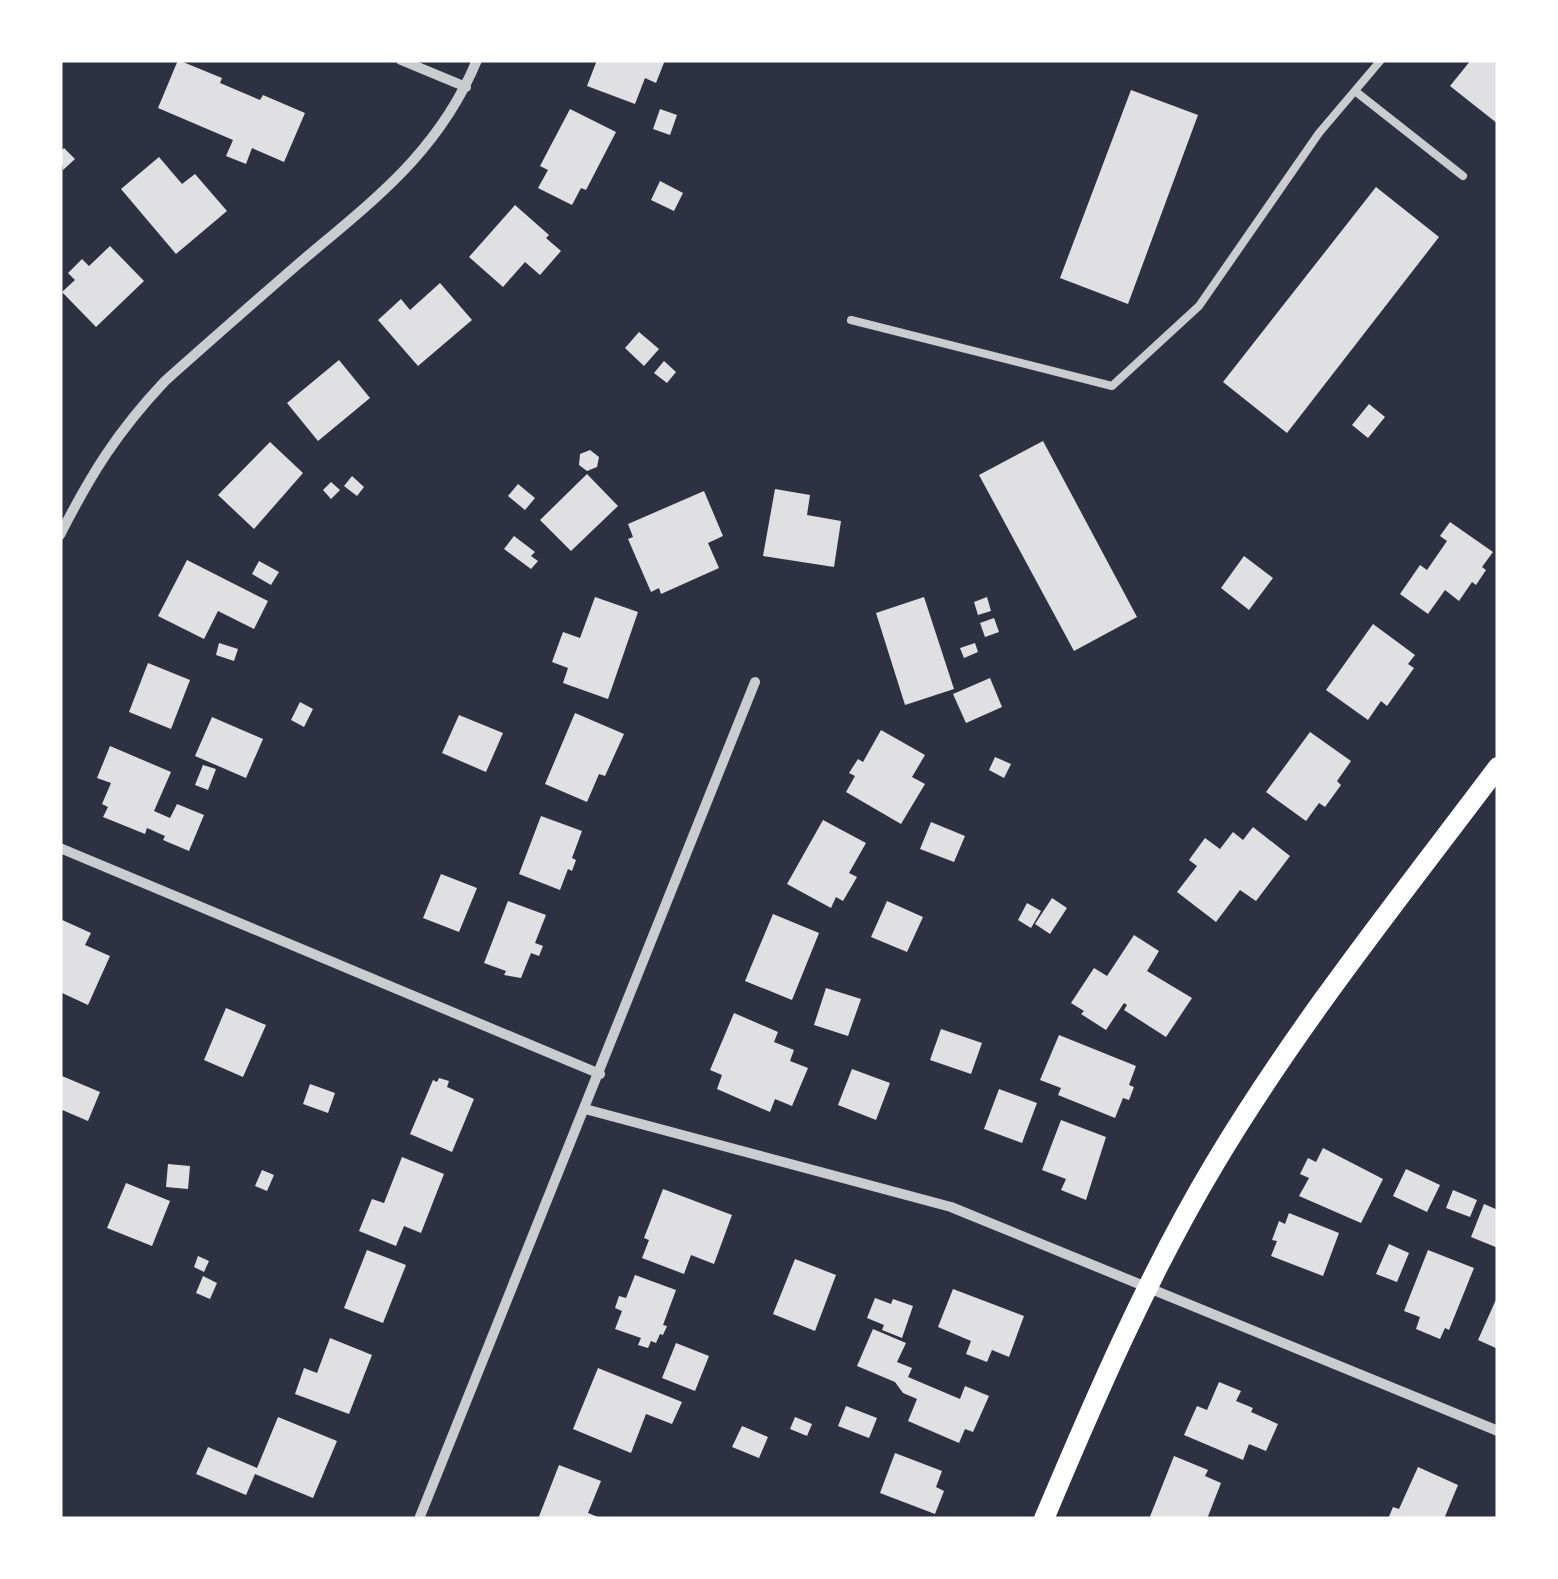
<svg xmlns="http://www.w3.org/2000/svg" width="1558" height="1579" font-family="Cabin,sans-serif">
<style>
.building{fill:#e0e0e3}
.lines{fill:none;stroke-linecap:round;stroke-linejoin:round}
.service{stroke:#caccd0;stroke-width:8}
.minor{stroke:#caccd0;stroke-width:10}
.secondary{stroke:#fff;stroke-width:20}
</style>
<rect width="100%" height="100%" fill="#2d3142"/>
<path class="building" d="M178,60L222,78L220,83L260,100L263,95L305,113L284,162L252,148L246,164L226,156L233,140L158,108Z
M597,60H665L656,83L645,78L635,104L587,86Z
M1471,60H1498V124L1450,86Z
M1131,90L1198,115L1128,304L1060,278Z
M570,109L616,132L586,190L581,188L572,205L538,188L548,170L540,166Z
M660,109L677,115L670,135L653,129Z
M64,148L75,159L63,170L60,152Z
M159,157L182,184L195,174L227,211L176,254L121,189Z
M660,181L683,193L674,211L651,200Z
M1376,187L1439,237L1287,433L1223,382Z
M515,205L549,235L546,238L561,251L540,275L525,262L503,287L469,257Z
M110,246L144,281L96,327L62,292L75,280L68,273L82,259L89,266Z
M440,283L472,320L418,366L378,320L401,299L410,310Z
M639,332L659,349L644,366L625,348Z
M339,360L370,398L318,441L287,403Z
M664,361L676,372L667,383L654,373Z
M1369,404L1385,417L1368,438L1352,425Z
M1043,441L1137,617L1074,651L979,475Z
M270,442L303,473L254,529L218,495Z
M590,450L599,457L597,467L587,471L579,465L580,454Z
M587,474L618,506L571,551L540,520Z
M352,476L364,487L357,496L344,486Z
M331,482L340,490L331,499L323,490Z
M518,484L535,498L525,510L508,496Z
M775,489L810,495L807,515L841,521L834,567L763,556Z
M704,491L723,536L708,543L719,568L661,594L659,588L651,592L628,539L633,537L628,524Z
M1450,522L1493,552L1482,567L1486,570L1476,585L1472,582L1459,601L1445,590L1428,614L1400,594L1420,565L1427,570L1447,541L1440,536Z
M514,536L535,552L531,556L538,561L531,569L504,549Z
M1244,556L1273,578L1249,610L1221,588Z
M187,560L268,601L254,629L218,611L204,639L158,616Z
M259,561L279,572L271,585L252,574Z
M595,597L638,612L608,699L563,683L568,668L552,662L563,632L580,638Z
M924,597L954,689L905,705L876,613Z
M987,597L991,611L978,615L974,602Z
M994,618L999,632L985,637L980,623Z
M1373,624L1415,655L1408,664L1414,668L1387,706L1381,701L1368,720L1326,690Z
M219,643L238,649L234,661L216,655Z
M975,643L978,652L964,658L960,648Z
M148,663L190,680L171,729L129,712Z
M990,678L1002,707L966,723L953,694Z
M300,702L313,709L304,727L291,720Z
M575,713L624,734L605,776L599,774L587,802L545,784Z
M459,715L503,733L486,772L442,753Z
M212,717L263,739L246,778L195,756Z
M881,730L925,755L912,777L925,784L901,824L846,792L855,776L849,773L858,759L863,762Z
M1310,732L1351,761L1337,781L1341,785L1325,807L1319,803L1306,821L1266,792Z
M110,746L171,772L154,811L170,818L177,804L204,815L189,851L163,840L165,836L147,828L145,834L103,817L108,807L102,804L111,783L97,778Z
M995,757L1011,764L1004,778L989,770Z
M203,765L216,769L208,790L195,785Z
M541,816L582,831L572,858L576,860L572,871L568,869L560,890L519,874Z
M823,820L866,843L849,873L857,877L843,901L836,897L831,908L787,884Z
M931,822L965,836L954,862L920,849Z
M1253,827L1290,856L1256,901L1240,890L1216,922L1177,892L1197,866L1189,860L1205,838L1220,849L1233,832L1243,840Z
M441,874L477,888L459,932L423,918Z
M1052,898L1067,908L1050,934L1035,924Z
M508,901L546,915L535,943L543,946L539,956L531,953L521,978L504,975L506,971L484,963Z
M887,901L923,917L907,952L871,937Z
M1027,903L1041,911L1031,928L1018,920Z
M773,914L819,933L792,1000L745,981Z
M60,919L91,933L85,945L110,956L88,1005L60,992Z
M1134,935L1159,951L1147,971L1192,998L1166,1037L1124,1010L1127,1005L1124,1003L1106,1030L1081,1014L1084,1011L1071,1003L1094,968L1107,976Z
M826,988L861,999L848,1036L814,1025Z
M226,1008L266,1025L243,1077L204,1060Z
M734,1013L778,1032L774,1042L794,1050L790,1061L808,1068L792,1106L775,1099L770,1112L717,1089L722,1075L710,1070Z
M941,1029L982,1043L971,1074L930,1060Z
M1059,1035L1136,1066L1129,1085L1134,1087L1129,1100L1123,1098L1115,1118L1058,1095L1061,1088L1040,1080Z
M852,1069L890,1083L876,1120L838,1105Z
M62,1076L100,1092L88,1121L60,1109Z
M439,1078L449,1081L447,1087L474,1099L452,1152L410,1134L433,1080L437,1082Z
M310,1084L335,1093L328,1113L303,1104Z
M999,1089L1037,1103L1022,1143L984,1129Z
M1061,1120L1106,1137L1086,1200L1061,1190L1066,1179L1042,1170Z
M1323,1148L1383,1179L1361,1223L1299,1196L1309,1178L1300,1174L1308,1158L1316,1162Z
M402,1157L444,1174L421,1233L404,1226L396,1246L359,1231L372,1199L384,1203Z
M168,1164L190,1166L188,1189L166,1187Z
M1406,1169L1440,1185L1427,1212L1393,1196Z
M262,1170L274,1175L267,1191L255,1186Z
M126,1183L170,1201L152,1246L107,1228Z
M663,1189L732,1215L714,1264L691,1255L684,1274L642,1258L649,1240L644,1238Z
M1453,1190L1477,1200L1470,1217L1446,1208Z
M1484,1204L1498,1210V1248L1471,1237Z
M1289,1213L1339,1233L1323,1276L1271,1256L1277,1241L1272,1240L1279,1221L1285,1224Z
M1389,1244L1409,1253L1397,1282L1376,1274Z
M367,1250L406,1265L383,1323L344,1308Z
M1428,1250L1474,1268L1449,1330L1445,1328L1440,1339L1416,1329L1420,1317L1404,1311Z
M198,1256L209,1261L204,1272L194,1267Z
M795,1259L836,1275L815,1331L773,1314Z
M635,1275L676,1290L663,1325L667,1326L663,1335L660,1334L656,1343L651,1341L648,1348L638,1345L641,1338L615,1329L622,1311L615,1308L619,1296L626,1298Z
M203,1276L217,1283L210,1299L196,1293Z
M953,1289L1024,1316L1009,1357L992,1350L987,1362L966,1354L971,1341L938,1327Z
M1498,1295V1349L1478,1340Z
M875,1298L891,1304L893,1299L913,1306L902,1338L882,1330L884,1325L867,1318Z
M873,1329L906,1343L897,1362L912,1368L908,1377L960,1399L965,1386L989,1396L973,1432L965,1429L959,1443L908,1421L917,1399L903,1393L895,1382L857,1366Z
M330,1338L372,1355L349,1414L295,1394L304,1368L317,1373Z
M676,1343L709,1356L695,1391L662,1378Z
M598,1368L682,1402L672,1424L646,1414L631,1453L573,1429Z
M1219,1382L1241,1391L1236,1401L1253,1408L1251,1412L1278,1424L1266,1451L1249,1444L1243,1460L1184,1435L1197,1406L1207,1410Z
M846,1406L877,1418L869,1438L838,1426Z
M278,1417L337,1441L313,1498L255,1474L246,1495L196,1474L208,1447L257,1468Z
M795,1417L812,1424L807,1436L790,1429Z
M742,1426L768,1437L759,1458L732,1447Z
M895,1453L942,1471L936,1487L944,1491L935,1514L880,1493Z
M1174,1456L1208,1470L1205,1476L1221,1483L1207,1519H1149Z
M559,1465L601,1481L588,1513L603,1519H538Z
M1418,1467L1458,1485L1444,1519H1388L1393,1507L1399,1509Z"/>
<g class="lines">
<path class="service" d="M1355,91L1463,176
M851,320L1112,386L1199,306L1319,133L1381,60"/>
<path class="minor" d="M401,60L466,87
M60,535C91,474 117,432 165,381C209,342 253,303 297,265C372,201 438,154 477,60
M60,848L600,1074
M585,1109L951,1207L1498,1431
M419,1519L755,682"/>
<path class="secondary" d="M1044,1519C1095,1398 1148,1275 1215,1163C1298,1024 1401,896 1498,767"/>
</g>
<rect width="1558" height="1579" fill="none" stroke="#ffffff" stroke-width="125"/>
</svg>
